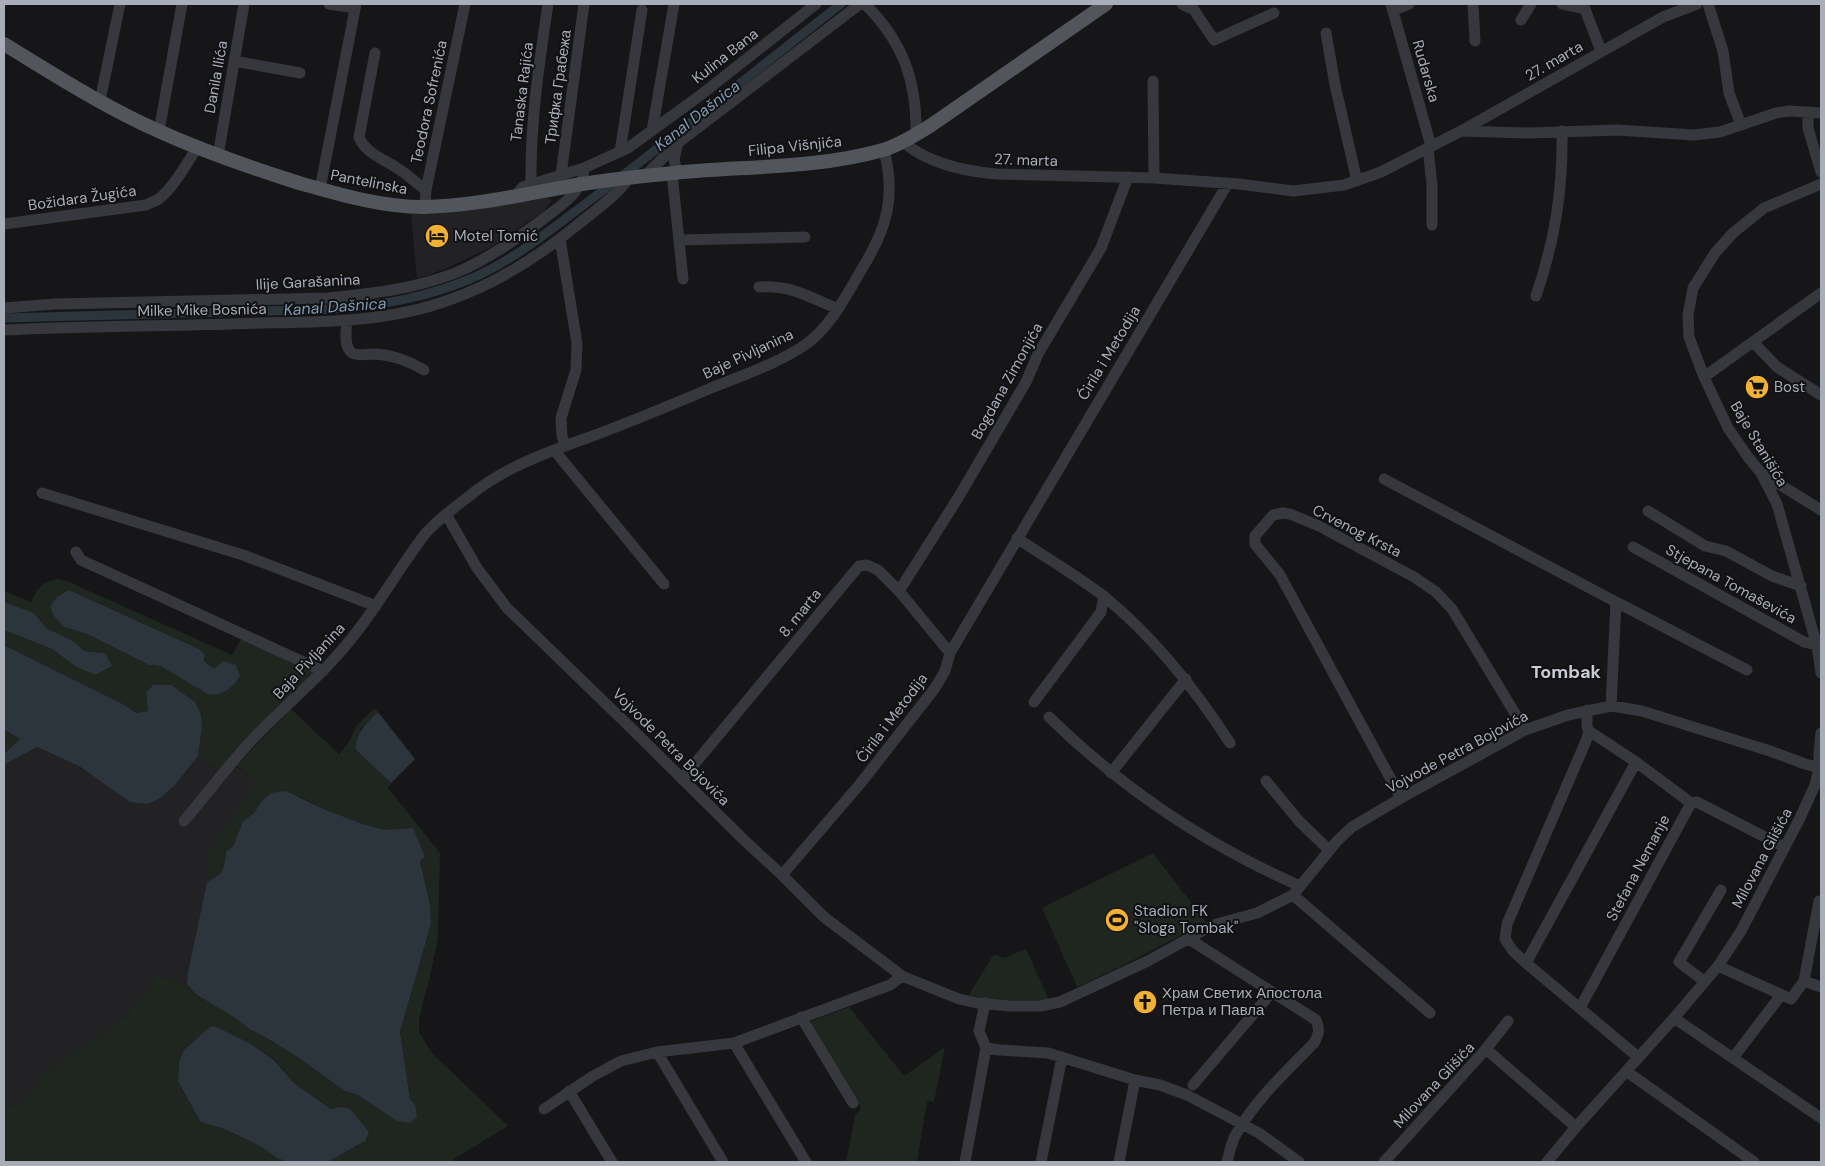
<svg xmlns="http://www.w3.org/2000/svg" width="1825" height="1166" font-family="'DM Sans',sans-serif">
<style>
.built{fill:#222225}
.green{fill:#1e261f;fill-rule:evenodd}
.water{fill:#2c353c}
.lines{fill:none;stroke-linecap:round;stroke-linejoin:round}
.canal{stroke:#2c353c;stroke-width:9}
.minor{stroke:#37383d;stroke-width:11}
.major{stroke:#53555c;stroke-width:14}
.labels{text-anchor:middle;stroke-width:4;stroke-linejoin:round;paint-order:stroke}
.street-label{font-size:15px;fill:#a8adb8;stroke:#111113}
.poi-label{font-size:15px;fill:#a8adb8;stroke:#111113;text-anchor:start}
.water-label{font-size:16px;font-style:italic;fill:#7f9bb3;stroke:#111113}
.quarter-label{font-size:18px;font-weight:bold;fill:#c9ccd4;stroke:#111113}
</style>
<rect width="100%" height="100%" fill="#161618"/>
<path class="built" d="M549,198L552,200L543,212L491,247L445,269L417,279L411,214L469,209Z
M37,747L79,766L130,802L148,804L162,797L176,784L198,756L220,771L228,762L253,778L254,784L249,795L208,859L207,882L188,972L187,984L158,975L127,1016L85,1046L56,1064L44,1074L20,1103L4,1108V765Z"/>
<path class="green" d="M58,579L67,581L232,655L242,637L316,671L220,771L198,756L202,728L146,693L148,711L136,713L123,704L4,645V630L52,649L75,666L105,653L84,651L75,642L46,628L34,613L4,602V591L31,602C38,588 42,581 58,579ZM69,590L199,649L205,655L204,661L214,669L185,681L160,666L149,665L87,634L64,627Z
M375,708L378,712L361,728L356,750L391,783L388,788L440,853L438,939L428,985L424,998L419,1021V1032L432,1053L508,1126L449,1162H326L350,1148L358,1146L341,1107L332,1109L294,1083L274,1059L251,1044L217,1027L212,1026L179,1062L178,1083L200,1121L207,1124L222,1128L248,1140L263,1148L277,1158L288,1162H4V1108L20,1103L44,1074L56,1064L85,1046L127,1016L158,975L187,984L197,995L238,1019L249,1029L265,1037L296,1056L345,1091L358,1095L370,1103L415,1104L410,1099L400,1032L431,924L430,904L413,828L385,830L363,824L326,810L301,797L261,802L254,813L243,821L233,846L226,852L224,866L220,874L207,882C207,874 206,865 208,858C217,830 242,810 254,784L252,778L236,766L291,709L339,754L349,742L357,725Z
M4,730L20,739L4,754Z
M1153,853L1206,922L1122,966L1077,987L1042,908Z
M1026,949L1049,1000H998L968,996L994,954L1004,958Z
M849,1007L904,1076L945,1047L934,1102L927,1101L917,1162H846L855,1116L861,1108L811,1025L812,1021Z"/>
<path class="water" d="M69,590L199,649L205,655L204,661L214,669L223,661L236,665L240,676C233,687 222,697 208,694L160,666L149,665L87,634L64,627L54,616L50,606L57,597Z
M4,602L34,613L46,628L75,642L84,651L105,653L112,666L95,675L75,666L52,649L4,630Z
M4,645L123,704L136,713L148,711L146,693L153,685H171L195,702L201,715L202,728L198,756L176,784L162,797L148,804L130,802L79,766L37,747L4,765V754L20,739L4,730Z
M378,712L415,759L391,783L356,750C356,732 365,724 378,712Z
M286,791L326,810L363,824L385,830L413,828L425,857L420,861L430,904L431,924L400,1032L410,1099L415,1104L417,1117L410,1123L397,1121L358,1095L345,1091L296,1056L265,1037L249,1029L237,1019L197,995L187,984L188,972L207,882L220,874L224,866L226,852L233,846L243,821L254,813L261,802L271,793Z
M211,1026L217,1027L251,1044L274,1060L294,1083L331,1109L341,1107L350,1109L369,1132L365,1141L327,1162H288L277,1158L263,1148L248,1140L222,1128L207,1124L200,1121L178,1082L179,1062L184,1050Z"/>
<g class="lines">
<path class="canal" d="M4,318L334,309C382,305 425,298 470,279C515,260 554,227 593,198C677,135 758,68 841,4"/>
<path class="minor" d="M329,4L355,8
M865,4C903,42 917,81 916,134
M1182,4L1194,10L1214,40L1274,13
M1391,4L1431,146
M1473,4L1475,41
M1562,4L1585,9
M1583,4L1601,51
M1708,4L1723,51L1729,93L1741,125
M1393,11L1409,4
M1521,20L1531,4
M1326,33L1335,85L1357,181
M375,53L359,137C365,153 384,159 397,168C407,174 416,183 426,190
M234,61L300,73
M1153,81L1154,178
M100,101L120,4
M1808,112V128L1821,172
M159,131L182,4
M652,131L674,4
M1461,131L1530,133L1617,130L1694,135L1720,132L1776,113L1789,111L1821,113
M903,142C929,164 964,171 996,174L1154,178L1239,184L1293,191L1344,185L1381,172L1461,131L1663,17L1697,4
M678,143L860,4
M1428,148L1432,185V225
M620,152L642,10
M218,156L244,4
M672,173L683,279
M561,175L584,4
M645,176L678,143L674,159L677,173
M1821,184L1764,208L1733,233L1715,253L1693,288L1688,315L1689,337L1704,377L1728,428L1748,457L1761,473L1777,504L1817,646L1821,673
M531,185C530,124 539,64 548,4
M320,189L356,4
M514,197L523,187L584,168L628,148L702,94L816,4
M425,207L426,190L465,4
M4,224L146,205C150,203 156,201 160,198C174,187 187,163 197,148
M560,239L577,343L576,370L561,418L562,436L565,446
M680,240L805,237
M759,287C793,285 808,297 838,309
M1536,296C1555,240 1563,190 1562,131
M4,308L55,304L328,298C371,294 414,289 455,273C487,260 518,238 546,217C563,204 584,191 584,168
M347,321C346,330 344,344 350,351C354,357 369,354 376,354C393,355 409,361 424,370
M4,330C90,326 176,326 261,323C324,322 389,322 449,300C495,284 538,257 576,226C594,211 616,197 629,178
M1753,342L1777,367L1821,395
M1704,377L1821,293
M554,450L664,584
M1761,473L1821,510
M1384,479L1616,602L1611,706
M42,493L243,555L376,606
M1648,511L1705,546L1726,551L1772,576L1801,586
M446,514L477,568L507,608L631,728L745,841L782,875L824,917L902,976L959,999L977,1003L1010,1006H1040L1060,1002L1148,961L1213,925L1257,913L1293,895L1337,841L1352,827L1401,798L1525,730L1568,715L1611,706L1642,711L1770,751L1805,764L1821,768
M1017,538C1046,558 1078,576 1106,598C1156,639 1195,689 1230,743
M1633,547L1804,642L1817,645
M76,552L81,560L323,671
M899,591L958,498L1026,382L1038,354L1101,248L1128,177
M1616,602L1747,670
M1034,702L1101,612L1104,596
M1587,710V727L1589,731L1586,741L1507,924L1505,939L1513,951L1526,963L1638,1057
M1049,717C1123,789 1206,845 1300,886
M1111,773L1186,679
M682,779L859,566L867,565L878,570L899,591L950,653
M1266,781L1299,821L1329,850
M1401,798L1280,575L1255,544V536L1273,515L1283,513L1290,514L1319,526L1414,577L1436,592L1452,609L1525,730
M1691,803L1697,802L1784,847
M184,821C206,795 227,767 250,742C283,707 321,677 351,639C378,606 399,568 425,534C437,520 454,508 468,497C503,468 545,453 587,438C631,422 673,404 716,386C746,374 778,363 805,345C831,327 847,294 863,267C887,228 896,196 884,150
M782,875L860,784L935,688L945,671L950,653L1228,183
M1293,895L1430,1013
M1189,939L1316,1020C1320,1029 1319,1034 1314,1043C1286,1072 1254,1101 1235,1136C1231,1144 1229,1154 1227,1162
M1526,963L1636,762
M1718,966L1791,999L1804,981L1821,987
M1804,981L1819,901
M1705,982L1679,962L1721,890
M985,1003L979,1031L986,1048L1000,1050L1048,1053L1135,1080L1160,1085L1187,1095L1259,1133L1299,1162
M1580,1008L1691,803L1636,762L1589,731
M801,1017L853,1103
M1674,1018L1821,1118
M734,1043L806,1162
M1486,1049L1508,1021
M657,1052L723,1162
M1733,1058L1781,995
M1626,1071L1754,1162
M1193,1085L1272,992
M569,1091L612,1162
M544,1109L593,1076L621,1061L657,1052L734,1043L890,985L902,976
M965,1162L986,1048
M1041,1162L1062,1057
M1119,1162L1135,1080
M1384,1162L1486,1049L1576,1127
M1547,1162L1576,1127L1674,1018L1718,966L1741,931L1800,818L1815,785L1819,768V754L1821,733"/>
<path class="major" d="M4,44C55,75 106,108 161,132C205,152 252,168 299,183C338,194 381,207 423,207C477,206 529,193 582,184C613,179 643,176 674,173C742,166 816,169 883,150C900,145 915,135 930,126L1106,4"/>
</g>
<defs>
<g id="hotel-disc" transform="scale(1.25)"><circle r="9.5" fill="#f2b134" stroke="#111113"/><path d="M-6-4.5h1.5V1H6V5H4.5V3h-9V5H-6ZM-4 0a1.8 1.8 0 1 1 3.6 0ZM.5 0V-2.5h3Q6-2.5 6 0Z" fill="#111"/></g>
<g id="supermarket-disc" transform="scale(1.25)"><circle r="9.5" fill="#f2b134" stroke="#111113"/><path d="M-6-5.5h2.5l.6 2H6L4.5 2H-2.5L-4.4-4H-6ZM-1.5 3.2a1.3 1.3 0 1 0 .1 0ZM3 3.2a1.3 1.3 0 1 0 .1 0Z" fill="#111"/></g>
<g id="stadium-disc" transform="scale(1.25)"><circle r="9.5" fill="#f2b134" stroke="#111113"/><path d="M0-5a6.5 5 0 1 0 0 10a6.5 5 0 1 0 0-10ZM-3.5-1.8h7v3.6h-7Z" fill="#111"/></g>
<g id="church-disc" transform="scale(1.25)"><circle r="9.5" fill="#f2b134" stroke="#111113"/><path d="M-1.2-6h2.4v3.5h3.3v2.4h-3.3V6h-2.4V-.1h-3.3v-2.4h3.3Z" fill="#111"/></g>
</defs>
<g fill-rule="evenodd">
<use href="#hotel-disc" x="437" y="236"/>
<use href="#supermarket-disc" x="1757" y="387"/>
<use href="#stadium-disc" x="1117" y="920"/>
<use href="#church-disc" x="1145" y="1002"/>
</g>
<g class="labels">
<g class="street-label">
<text transform="translate(725 56) rotate(-38)" y="5">Kulina Bana</text>
<text transform="translate(1554 61) rotate(-30)" y="5">27. marta</text>
<text transform="translate(1426 71) rotate(74)" y="5">Rudarska</text>
<text transform="translate(216 77) rotate(-80)" y="5">Danila Ilića</text>
<text transform="translate(558 87) rotate(-82)" y="5">Трифка Грабежа</text>
<text transform="translate(522 92) rotate(-83)" y="5">Tanaska Rajića</text>
<text transform="translate(429 102) rotate(-78)" y="5">Teodora Sofrenića</text>
<text transform="translate(795 146) rotate(-6)" y="5">Filipa Višnjića</text>
<text transform="translate(1026 160) rotate(2)" y="5">27. marta</text>
<text transform="translate(369 182) rotate(11)" y="5">Pantelinska</text>
<text transform="translate(82 198) rotate(-8)" y="5">Božidara Žugića</text>
<text transform="translate(308 282) rotate(-3)" y="5">Ilije Garašanina</text>
<text transform="translate(202 310) rotate(-1)" y="5">Milke Mike Bosnića</text>
<text transform="translate(1109 353) rotate(-59)" y="5">Ćirila i Metodija</text>
<text transform="translate(748 354) rotate(-25)" y="5">Baje Pivljanina</text>
<text transform="translate(1007 381) rotate(-61)" y="5">Bogdana Zimonjića</text>
<text transform="translate(1759 444) rotate(59)" y="5">Baje Stanišića</text>
<text transform="translate(1357 531) rotate(27)" y="5">Crvenog Krsta</text>
<text transform="translate(1731 584) rotate(29)" y="5">Stjepana Tomaševića</text>
<text transform="translate(800 613) rotate(-51)" y="5">8. marta</text>
<text transform="translate(309 661) rotate(-47)" y="5">Baja Pivljanina</text>
<text transform="translate(892 718) rotate(-53)" y="5">Ćirila i Metodija</text>
<text transform="translate(671 747) rotate(45)" y="5">Vojvode Petra Bojovića</text>
<text transform="translate(1457 752) rotate(-28)" y="5">Vojvode Petra Bojovića</text>
<text transform="translate(1762 858) rotate(-62)" y="5">Milovana Glišića</text>
<text transform="translate(1638 868) rotate(-62)" y="5">Stefana Nemanje</text>
<text transform="translate(1434 1085) rotate(-47)" y="5">Milovana Glišića</text>
</g>
<g class="poi-label">
<text x="454" y="241">Motel Tomić</text>
<text x="1774" y="392">Bost</text>
<text x="1134" y="916">Stadion FK<tspan x="1134" dy="17">"Sloga Tombak"</tspan></text>
<text x="1162" y="998">Храм Светих Апостола<tspan x="1162" dy="17">Петра и Павла</tspan></text>
</g>
<g class="water-label">
<text transform="translate(697 115) rotate(-38)" y="6">Kanal Dašnica</text>
<text transform="translate(335 306) rotate(-4)" y="6">Kanal Dašnica</text>
</g>
<g class="quarter-label">
<text x="1566" y="678">Tombak</text>
</g>
</g>
<rect width="1825" height="1166" fill="none" stroke="#a8adb8" stroke-width="10"/>
</svg>
